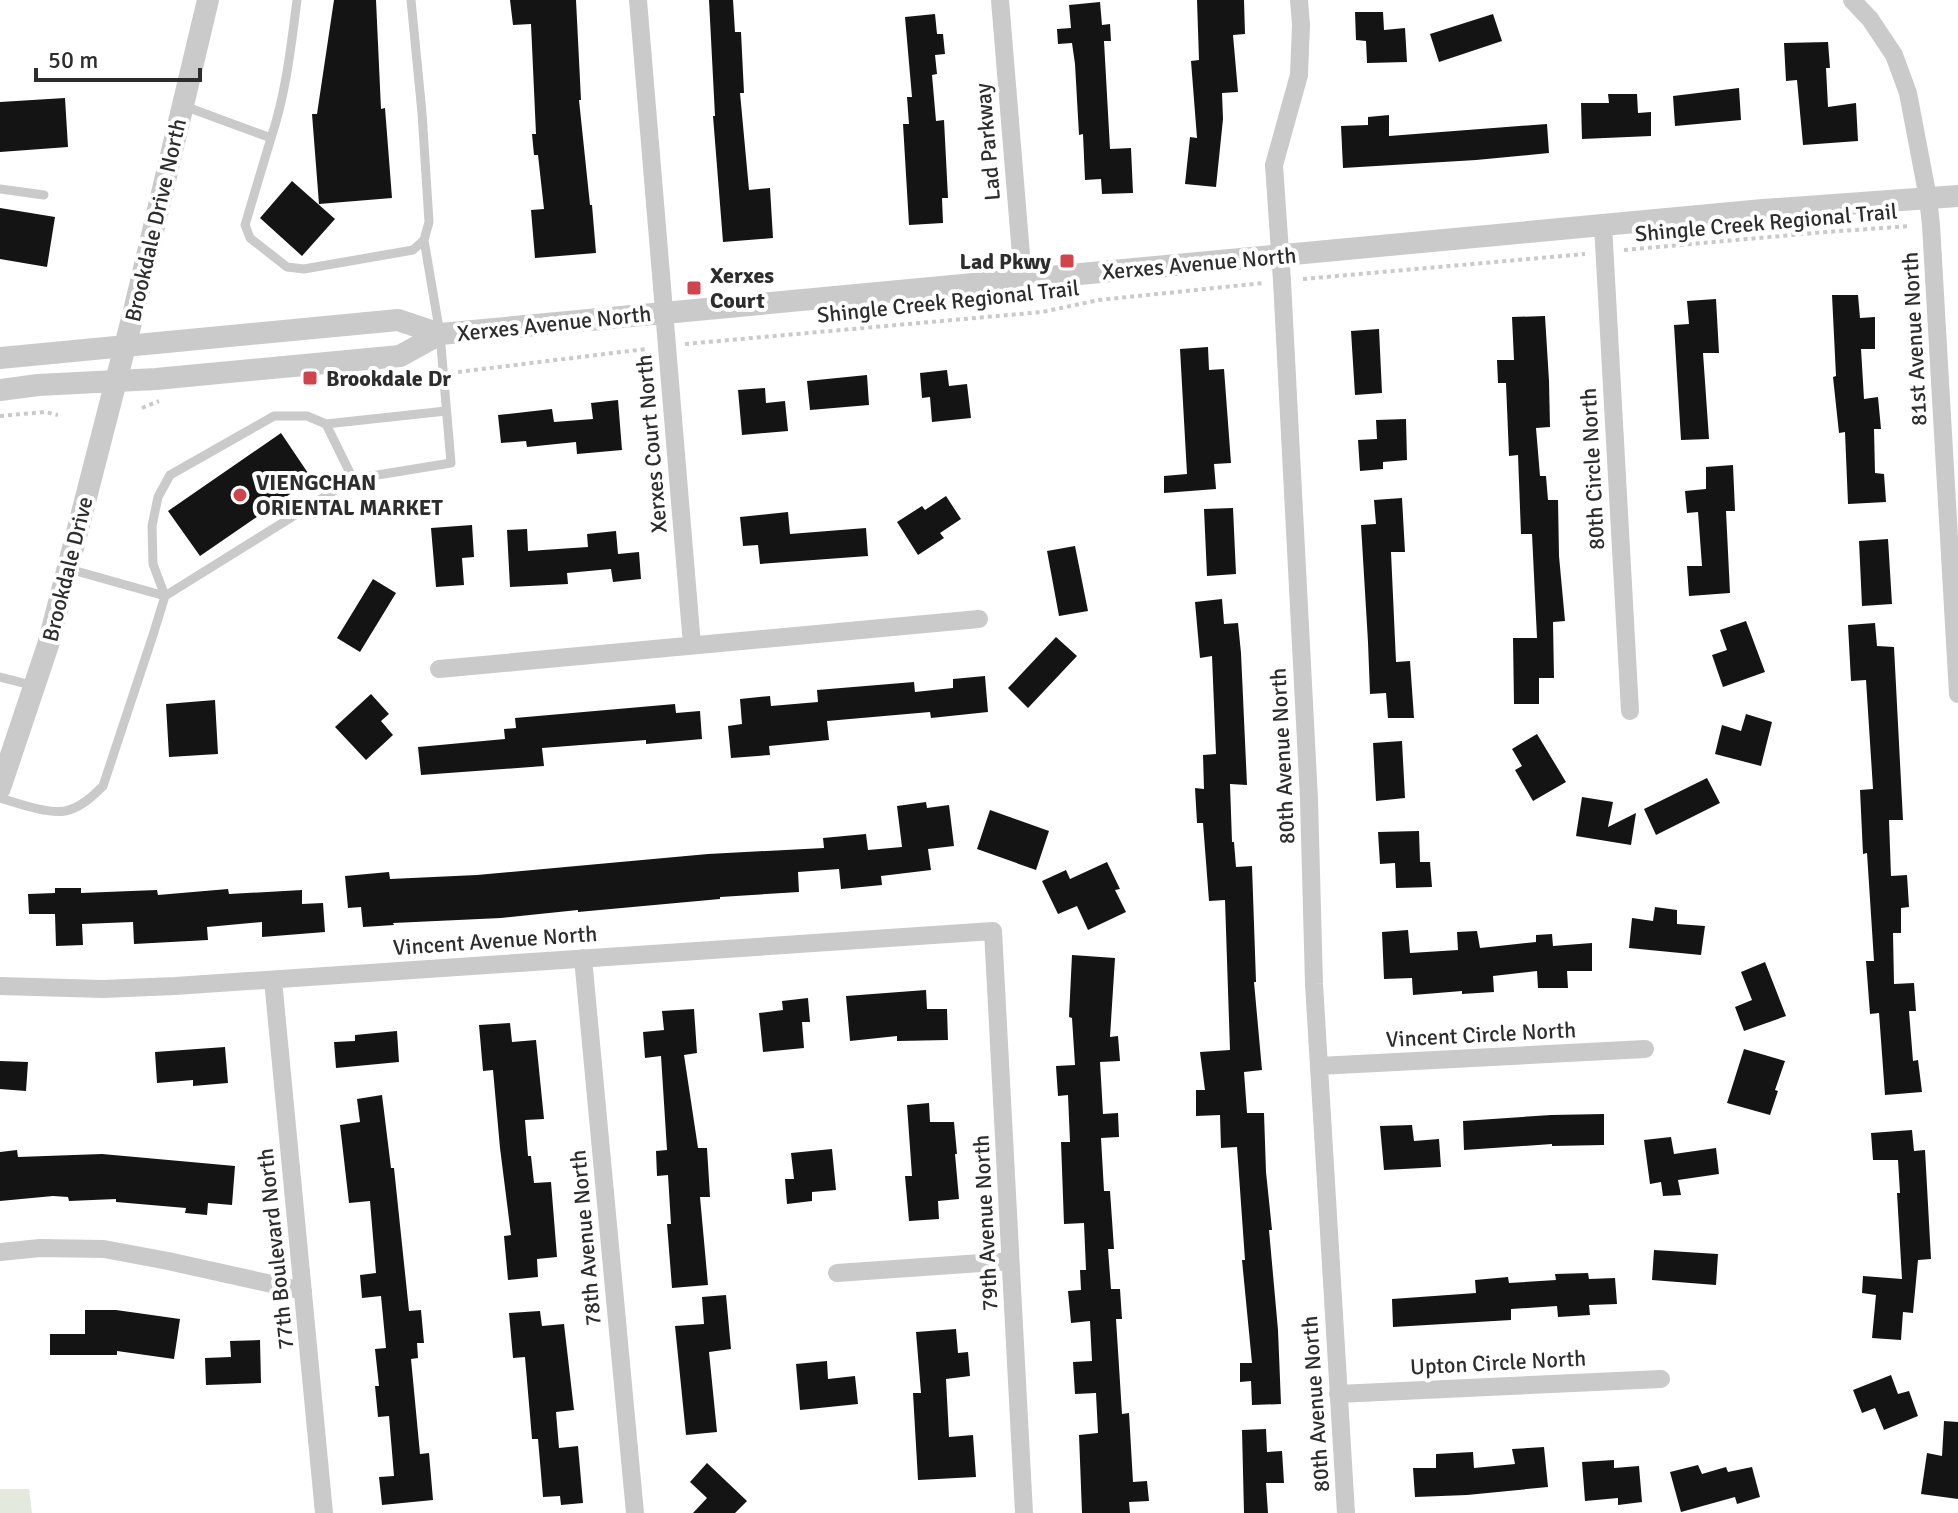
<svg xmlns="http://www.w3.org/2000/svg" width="1958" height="1513" font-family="Signika,sans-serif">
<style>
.green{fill:#e3e9dd}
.building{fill:#141414}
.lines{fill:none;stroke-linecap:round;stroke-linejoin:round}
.path{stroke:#cacaca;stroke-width:4;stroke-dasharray:4 4;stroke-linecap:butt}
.service{stroke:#cacaca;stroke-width:9}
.minor{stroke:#cacaca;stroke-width:18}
.tertiary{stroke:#cacaca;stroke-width:22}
.poi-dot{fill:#d0444d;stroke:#fff;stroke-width:3}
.labels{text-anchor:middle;stroke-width:8;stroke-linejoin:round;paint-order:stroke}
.street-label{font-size:22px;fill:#2d2d2d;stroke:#fff}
.poi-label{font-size:22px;font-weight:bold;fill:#2d2d2d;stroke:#fff;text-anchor:start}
</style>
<rect width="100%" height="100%" fill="#fff"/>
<path class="green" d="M0,1489H29L32,1513H0Z"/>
<path class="building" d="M334,0H376L381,109L385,108L392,198L319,204L312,114H317Z
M510,0H576L581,100H579L590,205H592L596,253L535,258L531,210L544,209L538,155H534L532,134H536L531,24L513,25Z
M709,0H733L735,32H741L744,93H740L749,190L770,188L773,238L723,242L713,116H715Z
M1197,0H1244L1245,34L1233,35L1238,92L1222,93L1223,119L1216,187L1185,184L1190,137L1197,138L1191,61L1199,60Z
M1100,2L1102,25L1110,24L1111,41H1104L1110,149L1131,148L1133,193L1102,194L1101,179L1085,180L1083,134L1079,135L1075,64L1072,43L1058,44L1057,29L1071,28L1069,5Z
M1355,12H1383L1384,30L1405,28L1407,62L1367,63L1366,41L1356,40Z
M935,14L937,34H943L945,54L935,55L937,74L932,75L936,121L944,120L948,198H942L943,223L909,225L903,124H909L907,97H912L905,17Z
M1493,14L1502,41L1439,62L1430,34Z
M1828,42L1830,68H1826L1828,107L1856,103L1858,141L1803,145L1797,80L1786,81L1784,43Z
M1739,88L1741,120L1675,126L1673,96Z
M1608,94H1637L1638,113L1651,112V136L1582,139L1581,103H1609Z
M65,98L68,147L0,152V102Z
M1389,115V136L1547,124L1549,153L1476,160L1343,168L1341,126L1368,125V117Z
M292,181L335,219L302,256L260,218Z
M0,208L55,217L47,267L0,259Z
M1832,295H1858L1860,318L1875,317V349H1861L1864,399L1878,397L1881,429H1874L1875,473L1884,474L1886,502L1848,504L1845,432L1839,433L1833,377L1836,376Z
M1716,299L1719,353H1703L1709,439L1681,440L1674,325L1689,324L1687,301Z
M1545,316L1549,381L1550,427L1536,428L1540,476H1546L1548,500H1558L1559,556L1565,621L1553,622L1554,678H1539V704H1514L1513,638H1537L1532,534H1521L1518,455L1509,456L1506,383H1498L1497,360H1514L1512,317Z
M1379,329L1382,393L1355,395L1351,331Z
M1208,347L1209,370L1224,369L1231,463L1214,464L1216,489L1164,493V476L1187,474L1180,349Z
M947,370L949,386L967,384L971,418L932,422L930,397L922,398L920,373Z
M867,375L869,405L810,410L807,381Z
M765,388L766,403L785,401L788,431L742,435L738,390Z
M618,400L622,450L577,454L576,442L527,447L526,441L501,443L498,415L552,409L554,422L593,419L591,403Z
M1406,419L1407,460L1383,462V469L1360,471L1358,440L1377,439L1376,420Z
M281,433L312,479L200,556L168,511Z
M1733,465L1735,511H1726L1730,593L1689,596L1687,566H1702L1698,512L1687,513L1685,491L1706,489V467Z
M946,496L961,519L940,533L944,538L918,555L897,522L922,506L925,510Z
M1402,498L1405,552H1391L1396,662L1410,661L1414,718H1388L1386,693L1370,694L1368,642L1361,525L1376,524L1374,500Z
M1233,508L1236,574L1207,576L1204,509Z
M788,512L790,534L866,528L868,556L760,564L758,545L743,546L740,517Z
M472,525L474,557L462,558L464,585L436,587L431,528Z
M527,529L528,551L588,547L587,534L616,531L618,554L639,552L641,579L613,582L611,569L567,573L568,584L510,587L507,530Z
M1888,539L1892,604L1862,606L1859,541Z
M1075,546L1088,611L1059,616L1047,551Z
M373,579L396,593L360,652L337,638Z
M1222,599L1224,624L1238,623L1241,653L1247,785L1230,784L1232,842H1234L1236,867L1252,866L1256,982H1254L1262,1070L1244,1072L1247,1113H1264L1266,1172L1272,1230H1269L1278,1330L1281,1404L1252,1405L1251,1381L1240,1382V1363H1252L1242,1260H1245L1237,1147L1221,1148L1220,1115L1196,1116V1090H1205L1200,1052L1230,1050L1225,900L1209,901L1203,823H1197L1195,788L1204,789L1203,755L1216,754L1212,656L1200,658L1195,602Z
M1746,621L1765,672L1723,687L1712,655L1727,650L1720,630Z
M1875,623L1877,646L1894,647L1903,820H1889L1891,876L1907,875L1909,907L1901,908V933H1893L1894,984L1914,983L1916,1011H1909L1913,1061L1918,1060L1922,1092L1885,1095L1879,1013L1870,1014L1866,961H1874L1867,853L1863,854L1860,790L1873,789L1866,680L1851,681L1848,625Z
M1056,637L1077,656L1028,708L1008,688Z
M985,676L988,712L931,718L930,712L827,721L829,740L769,746L770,755L731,758L728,726L742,724L740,699L770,696L771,706L818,702L817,690L914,682L915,692L953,688V679Z
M371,694L389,714L381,721L393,735L366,760L335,727Z
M215,700L218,754L169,757L166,704Z
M675,704L676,713L700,711L702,739L646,744V740L542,748L544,766L421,775L418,747L505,739L504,729L516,728L515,718Z
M1746,714L1772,722L1761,766L1715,754L1722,725L1741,731Z
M1537,734L1566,782L1533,801L1515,770L1522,766L1512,749Z
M1402,741L1405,798L1376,801L1373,743Z
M1707,778L1720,803L1656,835L1644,809Z
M1582,797L1613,802L1608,827L1636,813L1631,845L1576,836Z
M926,802L927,808L949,805L954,846L928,849L931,870L881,876L882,885L841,889L839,869L798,872L799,892L720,897V899L578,912V910L501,918L393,923L394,925L363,927L361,907L348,908L345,876L389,872L390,879L477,875L708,854L824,848L823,838L866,834L868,850L902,847L897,806Z
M990,810L1049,831L1036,870L977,849Z
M1419,831L1420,862H1430L1432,887L1396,888L1395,863L1380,864L1378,832Z
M1107,862L1120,889L1115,890L1126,912L1088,930L1077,906L1058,914L1042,881L1066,870L1070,879Z
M55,888H81V893L157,890L158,895L228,889L229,894L302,890V904L323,903L325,932L262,937V922L207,927L208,940L134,944L133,922L82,924L83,945L56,946L55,914H29L28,894L55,893Z
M1655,907L1677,910V924L1705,926L1701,955L1629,948L1632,918L1653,921Z
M1408,930L1410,953L1458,950L1457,932L1477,931L1480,948L1536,942V935L1552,934L1553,946L1592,943V971H1567L1568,988H1538L1537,971L1493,976L1494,992L1462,994V991L1413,995L1412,978L1384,979L1382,932Z
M1072,955L1115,958L1110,1037L1118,1036L1120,1061L1100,1062L1103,1114L1118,1113L1119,1137L1101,1138L1104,1191H1110L1114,1249H1108L1111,1289H1120L1122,1319H1116L1122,1414L1129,1413L1133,1482L1147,1481L1149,1501L1129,1502L1130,1513H1082L1079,1435L1098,1433L1096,1393L1075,1394L1073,1362L1092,1361L1090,1321L1071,1323L1068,1291L1081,1290L1080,1270H1086L1084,1223L1064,1224L1061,1142H1070L1068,1095L1058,1096L1056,1066L1075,1065L1072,1018L1069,1017Z
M1765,962L1786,1016L1744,1031L1735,1007L1752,1000L1741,972Z
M926,990L927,1009H947L948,1040L897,1041V1036L850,1041L846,996Z
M808,998L810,1022H802L804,1048L763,1052L759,1013L783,1010L782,1001Z
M694,1009L697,1053L684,1055L698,1148H707L710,1197H700L708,1285L672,1288L667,1224H671L668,1175L657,1176L656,1151L667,1150L661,1056L645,1058L643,1032L664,1030L662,1011Z
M510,1023L512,1042L536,1040L544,1119L525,1120L528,1156H531L534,1183L551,1182L557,1257L537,1259L538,1277L508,1280L504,1236L511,1235L500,1148L493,1070L483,1071L479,1025Z
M397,1031L399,1062L336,1068L334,1042L355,1041V1035Z
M225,1047L228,1083L193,1086V1080L157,1083L155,1052Z
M1744,1049L1785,1061L1775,1090L1778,1091L1770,1115L1727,1103Z
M0,1061L28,1062L26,1091L0,1089Z
M382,1095L391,1168H394L409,1311L421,1310L424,1343H417L418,1358L411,1359L420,1454L429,1453L433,1500L382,1505L379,1477L394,1476L389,1416L378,1417L375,1386H379L375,1349L386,1348L381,1296L362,1298L360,1275L376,1273L370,1201L349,1203L340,1125L360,1122L357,1099Z
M929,1103L930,1122H954L957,1154H955L959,1199L938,1201L939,1219L909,1221L905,1176H912L907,1105Z
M1604,1114V1145L1552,1146V1144L1464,1150L1463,1121L1551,1115Z
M1412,1125L1414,1141L1439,1139L1441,1167L1384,1170L1380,1126Z
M1912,1130L1914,1151L1925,1150L1931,1259L1918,1260L1913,1313L1903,1312L1901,1340L1872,1338L1876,1295L1862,1293L1863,1276L1902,1279L1897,1193H1900L1898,1160H1873L1871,1133Z
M1671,1137L1674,1154L1716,1148L1719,1174L1678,1180L1681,1195L1663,1196L1661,1182L1650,1184L1644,1140Z
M832,1149L836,1190L812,1192V1201L787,1204L785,1179H794L791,1153Z
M17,1150L18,1157L102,1154L235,1166L232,1205L208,1203L207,1215L185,1213L186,1208L116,1202V1199L69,1201L68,1197L53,1196L0,1201V1152Z
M1654,1250L1718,1254L1716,1285L1652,1280Z
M1588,1273L1589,1279L1615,1278L1617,1304L1589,1305L1590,1315L1558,1317L1557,1306L1511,1309V1320L1393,1327L1392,1299L1476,1293L1475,1280L1508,1277L1509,1283L1556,1280L1555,1274Z
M726,1295L731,1349L709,1352L717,1432L686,1435L675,1326L704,1324L702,1297Z
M85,1310H116L180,1319L174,1359L117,1351V1355H50V1334H85Z
M540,1311L542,1326L564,1324L574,1410L556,1412L559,1448L578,1446L583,1503L561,1505L560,1496L543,1497L538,1439H532L525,1357L513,1358L509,1313Z
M956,1329L958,1353L968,1352L970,1376L946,1379L949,1437L973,1435L976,1477L918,1480L913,1393H921L916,1332Z
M260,1340L261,1383L206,1385L205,1358L231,1357L230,1341Z
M827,1361L828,1379L855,1376L858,1404L800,1410L796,1364Z
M1891,1375L1898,1394L1909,1391L1918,1416L1884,1430L1875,1408L1862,1413L1853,1390Z
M1944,1421L1958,1422V1499L1921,1494L1927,1453L1942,1456Z
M1266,1429L1267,1452L1282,1451L1284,1483H1266L1268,1513H1244L1242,1430Z
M1544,1447L1548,1487L1467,1495L1415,1497L1413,1468H1436V1454L1473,1452L1474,1468L1515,1464L1512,1449Z
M1614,1460V1468L1639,1466L1642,1502L1618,1505V1498L1585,1501L1582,1462Z
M707,1463L747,1501L735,1513H693L707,1498L690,1482Z
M1698,1465L1702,1474L1726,1467L1728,1472L1752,1467L1760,1497L1737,1504L1735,1497L1681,1512L1670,1472Z"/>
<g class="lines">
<path class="path" d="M1624,250L1826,232L1911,226
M1303,279L1585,254
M685,344L1042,312L1099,300L1263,283
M458,372L646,349
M410,376L429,375
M142,408L159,401
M0,416L45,412L58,415"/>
<path class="service" d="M184,106L271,138L245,225L250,238L287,267L304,269L413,250L424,240L429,222L422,113L411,0
M271,138C286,93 291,47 297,0
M0,189L44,195
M424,240L440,334L451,463L353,479L165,596L153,564L152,526L158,497L170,475L274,416H307L326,424L446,411
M326,424L353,479
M0,677L35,686
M0,798C17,803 47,814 65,811C80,808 92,797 103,786L153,635L165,596L69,569"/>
<path class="minor" d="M638,0L692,645
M1000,0L1023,279
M1299,0L1301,25L1299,75L1274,165L1282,281L1309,799L1314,984L1346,1513
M1852,0L1870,19L1894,55L1908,93L1928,198L1931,225L1958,694
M1603,225L1630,711
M439,669L979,619
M583,958L635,1513
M273,980L324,1513
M0,986L103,989L175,986L993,931L1024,1513
M1319,1066L1645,1049
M0,1252L40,1248L104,1249L168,1261L303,1291
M837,1273L1010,1261
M1338,1394L1661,1379"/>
<path class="tertiary" d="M0,358L398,320L440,334
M0,390L38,385L156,379L400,356L440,334L1763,210L1958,196
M0,788L48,645L133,315L208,0"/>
</g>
<g class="poi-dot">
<rect x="1059" y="253" width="16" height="16" rx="4"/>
<rect x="686" y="280" width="16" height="16" rx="4"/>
<rect x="302" y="370" width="16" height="16" rx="4"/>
<circle cx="240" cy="495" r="8"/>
</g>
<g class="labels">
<g class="street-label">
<text transform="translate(987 142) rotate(-95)" y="8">Lad Parkway</text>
<text transform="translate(155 220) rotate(-77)" y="8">Brookdale Drive North</text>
<text transform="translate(1766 222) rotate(-5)" y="8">Shingle Creek Regional Trail</text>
<text transform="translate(1199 263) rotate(-5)" y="8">Xerxes Avenue North</text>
<text transform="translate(948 301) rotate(-6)" y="8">Shingle Creek Regional Trail</text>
<text transform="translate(554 323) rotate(-6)" y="8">Xerxes Avenue North</text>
<text transform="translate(1914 339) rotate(-93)" y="8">81st Avenue North</text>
<text transform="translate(651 444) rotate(-95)" y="8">Xerxes Court North</text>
<text transform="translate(1592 469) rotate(-93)" y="8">80th Circle North</text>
<text transform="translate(67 569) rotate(-76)" y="8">Brookdale Drive</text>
<text transform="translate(1282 756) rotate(-93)" y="8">80th Avenue North</text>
<text transform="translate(495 940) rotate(-4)" y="8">Vincent Avenue North</text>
<text transform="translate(1481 1034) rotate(-3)" y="8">Vincent Circle North</text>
<text transform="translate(985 1223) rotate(-93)" y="8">79th Avenue North</text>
<text transform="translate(585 1238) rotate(-95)" y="8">78th Avenue North</text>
<text transform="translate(275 1249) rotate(-96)" y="8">77th Boulevard North</text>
<text transform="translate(1498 1362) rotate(-3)" y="8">Upton Circle North</text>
<text transform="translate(1315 1404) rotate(-94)" y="8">80th Avenue North</text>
</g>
<g class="poi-label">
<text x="1051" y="269" text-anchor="end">Lad Pkwy</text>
<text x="710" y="283">Xerxes<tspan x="710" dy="25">Court</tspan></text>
<text x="326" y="386">Brookdale Dr</text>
<text x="256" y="490">VIENGCHAN<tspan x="256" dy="25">ORIENTAL MARKET</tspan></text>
</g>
</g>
<path d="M36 68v12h164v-12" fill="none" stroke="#2d2d2d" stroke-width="4"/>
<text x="48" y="68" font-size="24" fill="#2d2d2d" stroke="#ffffff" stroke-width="6" paint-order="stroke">50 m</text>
</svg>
